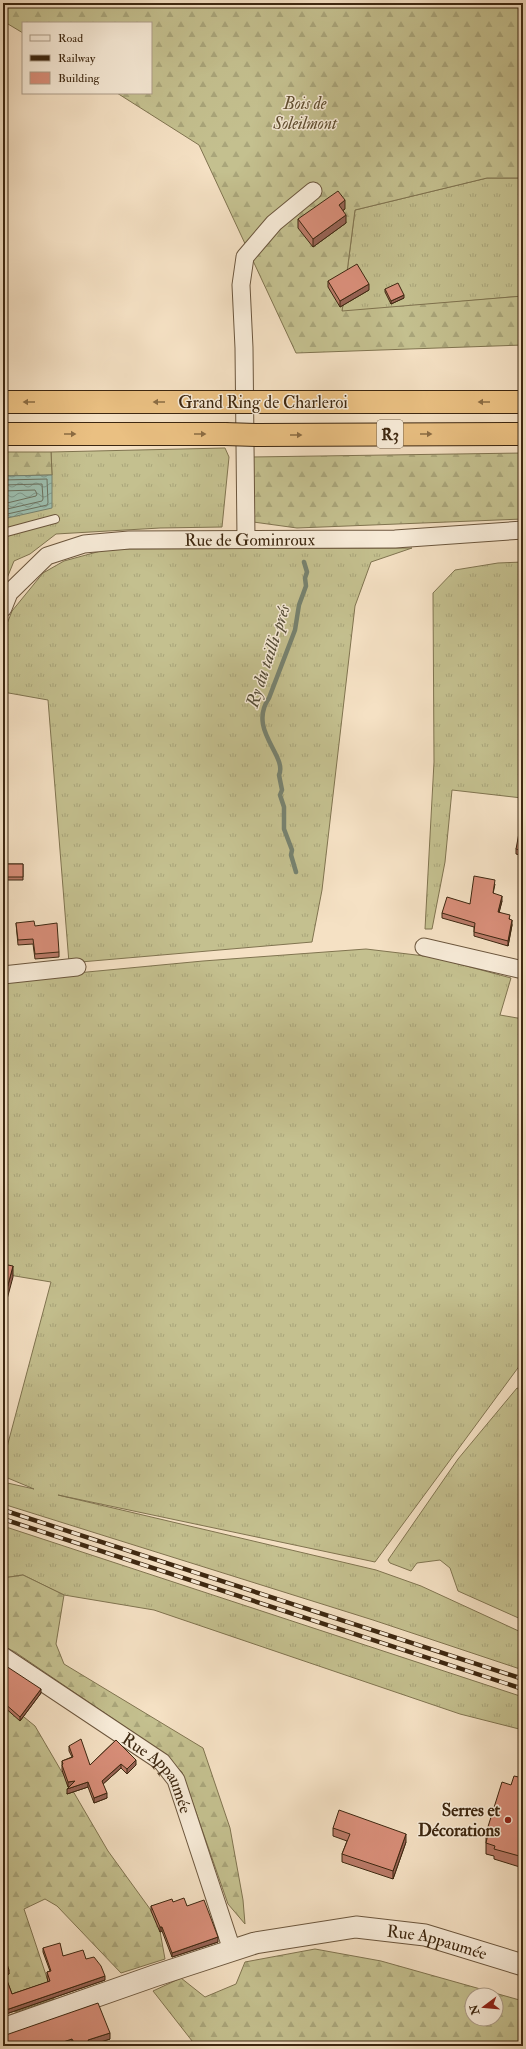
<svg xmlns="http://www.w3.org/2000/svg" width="526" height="2049" font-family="'IM FELL Double Pica',serif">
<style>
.grass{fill:url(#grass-tufts);stroke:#807450}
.forest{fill:url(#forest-firs);stroke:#807450;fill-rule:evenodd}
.water{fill:url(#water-waves);stroke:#77826f}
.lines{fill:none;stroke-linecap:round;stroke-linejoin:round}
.shore{stroke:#6d725f;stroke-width:1}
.stream{stroke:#77826f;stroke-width:4.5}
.service-casing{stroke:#6b563d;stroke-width:10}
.minor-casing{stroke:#6b563d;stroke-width:19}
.tertiary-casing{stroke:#6b563d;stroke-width:23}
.motorway-casing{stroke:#3d2710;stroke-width:24}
.service{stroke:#f8ecd9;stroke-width:8}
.minor{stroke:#f8ecd9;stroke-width:17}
.tertiary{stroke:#f8ecd9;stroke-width:21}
.motorway{stroke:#eac082;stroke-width:22}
.rail-casing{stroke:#3d2710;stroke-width:4.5}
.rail{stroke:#f8ecd9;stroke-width:3;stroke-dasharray:9;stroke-linecap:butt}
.motorway-bridge-casing{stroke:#3d2710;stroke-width:24;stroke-linecap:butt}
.motorway-bridge{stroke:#eac082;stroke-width:22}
.wall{fill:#ba7a68;stroke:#3d2710}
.shaded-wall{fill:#976355;stroke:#3d2710}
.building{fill:#d88e79;stroke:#3d2710}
.oneway{fill:#8b6c43}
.poi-dot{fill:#8f2418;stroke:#f8ecd9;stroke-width:1.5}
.labels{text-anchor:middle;stroke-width:3;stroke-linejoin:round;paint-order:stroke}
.shield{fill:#f8ecd9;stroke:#75624c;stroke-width:1}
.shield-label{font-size:16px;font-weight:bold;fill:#3d2710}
.park-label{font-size:17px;font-style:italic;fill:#5f4d30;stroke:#f8ecd9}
.street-label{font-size:17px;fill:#3d2710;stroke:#f8ecd9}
.poi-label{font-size:17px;font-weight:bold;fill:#3d2710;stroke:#f8ecd9;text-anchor:end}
.water-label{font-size:18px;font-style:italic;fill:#554d38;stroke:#f8ecd9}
</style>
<defs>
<pattern id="grass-tufts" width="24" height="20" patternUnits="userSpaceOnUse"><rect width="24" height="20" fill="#c4c08f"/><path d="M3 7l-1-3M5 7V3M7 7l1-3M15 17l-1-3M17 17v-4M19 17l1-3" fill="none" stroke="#a9a57a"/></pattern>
<pattern id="forest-firs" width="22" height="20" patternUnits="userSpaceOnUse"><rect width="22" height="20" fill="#c4c08f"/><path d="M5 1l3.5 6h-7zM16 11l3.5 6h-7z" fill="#a9a57a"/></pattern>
<pattern id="water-waves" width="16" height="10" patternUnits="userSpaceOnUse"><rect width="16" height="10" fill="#9dbeae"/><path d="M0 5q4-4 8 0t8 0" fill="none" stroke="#819a8c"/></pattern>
</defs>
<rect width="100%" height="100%" fill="#f5e1c4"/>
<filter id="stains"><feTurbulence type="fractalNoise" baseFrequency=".005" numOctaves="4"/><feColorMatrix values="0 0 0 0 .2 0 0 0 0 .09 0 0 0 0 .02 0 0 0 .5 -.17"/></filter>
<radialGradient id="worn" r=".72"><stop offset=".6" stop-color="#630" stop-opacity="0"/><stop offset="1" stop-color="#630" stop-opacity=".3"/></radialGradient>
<path class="grass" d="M487,178H523V296L342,312L355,210Z
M225,448L229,457L222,527L160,528L56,534L30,554L14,561L3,588V476L52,475L51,452Z
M412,548L371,562L355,606L322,890L312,942L69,963L48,700L3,692V634L12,611L43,573L64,561L108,549Z
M523,562V836L519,835L522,798L452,790L445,862L432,929H425L434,762L433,593L455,570L498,563Z
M366,949L433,957L511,978L500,1015L523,1019V1361L375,1562L58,1495L376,1570L421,1586L523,1633V1670L373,1620L3,1504V1482L34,1489L3,1476V1462L51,1282L3,1274V980L203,961Z
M517,1388L523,1390V1620L458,1591L450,1568L440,1560L417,1563L411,1571L390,1563L388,1560L458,1459Z
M3,1526L523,1697V1730L460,1714L154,1610L64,1595L23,1575L3,1578Z"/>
<path class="forest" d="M3,3H523V178H487L355,210L342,311L523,296V345L296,353L199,145L117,93H151V23H23V33L3,21Z
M3,452H51L52,475L3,476Z
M523,453V519L297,528L246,521L251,457Z
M23,1575L64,1595L56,1644L64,1664L203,1748L230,1828L243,1900L245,1924L228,1904L182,1772L159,1750L15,1652L3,1646V1578Z
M3,1700L35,1726L108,1851L158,1920L165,1959L121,1973L57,1906L45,1899L24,1909L54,1999L15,2012L3,1983Z
M315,1949L381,1961L523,2001V2046H196L153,1991L181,1978L205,1997L236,1984L245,1962ZM472,1995H496V2019H472Z"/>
<path class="water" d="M52,475V508L3,519V476Z"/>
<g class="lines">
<path class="shore" d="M3,480L47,479L48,503L47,505L3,515
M3,485L42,484L43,499L42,501L3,510
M3,491L35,490L37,494L36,496L3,504"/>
<path class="stream" d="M296,872L291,855L292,850L284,829V807L280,795L282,790L279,775C288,756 247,730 269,698L295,630L299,605L306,586L305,578L307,572L304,562"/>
<g class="service-casing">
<path id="service" d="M3,533L55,519"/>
</g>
<g class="minor-casing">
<g id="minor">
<path d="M246,539L244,348L241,285L245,257L274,223L313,191"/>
<path id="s1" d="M3,608L9,593L47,556L84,544L129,540L395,539L523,530"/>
<path d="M424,947L523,970"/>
<path d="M3,975L77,967"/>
<path id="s2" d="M3,1656L162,1762L176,1780L232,1950"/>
</g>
</g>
<g class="tertiary-casing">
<g id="tertiary">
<path id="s3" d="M3,2029L154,1976L255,1943L356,1927L425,1935L523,1965"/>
</g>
</g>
<g class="motorway-casing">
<path id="motorway" d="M3,402H226
M257,402H523
M3,434H225
M257,435L523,434"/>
</g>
<use href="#service" class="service"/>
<use href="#minor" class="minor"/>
<use href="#tertiary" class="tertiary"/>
<use href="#motorway" class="motorway"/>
<g class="rail-casing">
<path id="rail" d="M3,1510L523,1679
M3,1519L523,1689"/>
</g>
<use href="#rail" class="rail"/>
<g class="motorway-bridge-casing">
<path id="motorway-bridge" d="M226,402H257
M225,434L257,435"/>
</g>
<use href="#motorway-bridge" class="motorway-bridge"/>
</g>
<path class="wall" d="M345,209L343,210L346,223L313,247L298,228V219Z
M328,281L369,290L340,307L328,287Z
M385,289L404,298L391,304L385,292Z
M523,834V856L516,854V849Z
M3,864H23V880H3Z
M495,884L493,894L502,901L499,912L510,919L512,925L508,946L474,936V927L442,918V913L470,904Z
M16,923L35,926L59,952V957L35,959L33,944L18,945Z
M3,1670L41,1693L20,1721L3,1706Z
M116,1740L136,1765L127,1774L121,1768L103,1784L107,1798L94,1803L88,1787L67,1794L69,1787H68L62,1770V1761L72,1757L69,1751V1746L90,1765Z
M523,1778V1868L494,1859V1856L486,1854V1833L511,1785Z
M333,1828L406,1842L393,1879L342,1862V1854L347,1841L333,1836Z
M173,1902L187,1906L218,1942L172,1957L162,1931L160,1932L151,1911V1906Z
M43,1948L63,1956L86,1959L105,1980L3,2015V1958L9,1974L5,1976L12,1994L48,1982L47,1977V1972L50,1971L43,1952Z
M3,2036L110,2039L90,2045V2046H73L72,2044Z"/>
<path class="shaded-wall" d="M345,200V209L339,213V205Z
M346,215V223L313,247V239Z
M369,284V290L340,307V301Z
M404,295V298L391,304V301Z
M502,896V901L498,917V912Z
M512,920V925L508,946V941Z
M13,1266V1277L3,1314V1304Z
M41,1689V1693L20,1721V1717Z
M136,1760V1765L127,1774V1769Z
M121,1764V1768L102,1785V1781Z
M75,1781V1785L68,1787V1782Z
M88,1782V1787L67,1794V1789Z
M107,1793V1798L94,1803V1798Z
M406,1834V1842L393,1879V1871Z
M160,1927H162V1931L160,1932Z
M218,1937V1942L172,1957V1953Z
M9,1970V1974L4,1976V1972Z
M105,1976V1980L3,2015V2011Z
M110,2033V2039L88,2046V2040Z
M72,2039V2044L68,2046H51Z"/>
<path class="building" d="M338,191L345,200L339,205L346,215L313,239L298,219Z
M357,264L369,284L340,301L328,281Z
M398,283L404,295L391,301L385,289Z
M519,833L523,834V851L516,849Z
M3,864H23V877H3Z
M474,876L495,880L493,893L502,896L498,912L510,915L509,919L512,920L508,941L474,932L475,923L442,913L447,897L470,904Z
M34,921L35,926L57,923L59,952L35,954L33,939L18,940L16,923Z
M3,1264L13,1266L3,1304Z
M6,1666L41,1689L20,1717L3,1702V1670Z
M81,1739L90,1765L116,1740L136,1760L127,1769L121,1764L102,1781L107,1793L94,1798L88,1782L67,1789L75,1781L68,1782L62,1765L63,1764L62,1761L73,1757L69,1746Z
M514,1776L523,1778V1857L494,1849L495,1846L486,1843L488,1834L486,1833L502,1782L511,1785Z
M339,1810L406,1834L393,1871L342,1854L350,1834L333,1828Z
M184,1898L187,1906L204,1900L218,1937L172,1953L162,1927H160L151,1906L172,1899L173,1902Z
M60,1943L63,1956L83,1950L86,1959L94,1957L101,1966L105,1976L3,2011V1958H5L9,1970L4,1972L12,1994L50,1981L47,1972L51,1971L43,1948Z
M98,2003L110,2033L88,2040L90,2046H76L72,2039L51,2046H3V2036Z"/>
<defs><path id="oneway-solid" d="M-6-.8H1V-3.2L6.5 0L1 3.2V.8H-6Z"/></defs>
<g class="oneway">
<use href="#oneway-solid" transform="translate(29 402) rotate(180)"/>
<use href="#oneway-solid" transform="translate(159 402) rotate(180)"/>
<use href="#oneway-solid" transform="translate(484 402) rotate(180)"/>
<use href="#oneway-solid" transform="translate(70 434)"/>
<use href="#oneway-solid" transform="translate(200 434)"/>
<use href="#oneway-solid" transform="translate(426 434)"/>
<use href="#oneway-solid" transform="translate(296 435)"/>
</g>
<circle class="poi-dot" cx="508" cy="1820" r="4"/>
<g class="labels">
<rect class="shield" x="377" y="420" width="26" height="28" rx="3"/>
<g class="shield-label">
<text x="390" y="440">R3</text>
</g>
<g class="park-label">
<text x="305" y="109">Bois de<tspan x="305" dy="20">Soleilmont</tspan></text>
</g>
<g class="street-label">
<text x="263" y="408">Grand Ring de Charleroi</text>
<text dy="6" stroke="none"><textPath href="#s1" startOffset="274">Rue de Gominroux</textPath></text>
<text dy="6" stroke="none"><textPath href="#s2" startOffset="197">Rue Appaumée</textPath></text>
<text dy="6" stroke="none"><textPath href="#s3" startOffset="451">Rue Appaumée</textPath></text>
</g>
<g class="poi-label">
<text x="500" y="1816">Serres et<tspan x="500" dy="20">Décorations</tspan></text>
</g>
<g class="water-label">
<text transform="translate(268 656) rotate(-72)" y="6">Ry du tailli-prés</text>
</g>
</g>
<rect width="526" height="2049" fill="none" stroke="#f5e1c4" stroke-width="16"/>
<rect x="4" y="4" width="518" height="2041" fill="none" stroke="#3d2710" stroke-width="2"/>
<rect x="8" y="8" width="510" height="2033" fill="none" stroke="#3d2710"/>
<rect x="22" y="22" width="130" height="72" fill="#f8ecd9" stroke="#ad9d89"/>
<rect x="30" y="35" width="20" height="6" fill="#f8ecd9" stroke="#ad9d89"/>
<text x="58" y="42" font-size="12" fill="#3d2710">Road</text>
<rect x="30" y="55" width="20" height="6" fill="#3d2710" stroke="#ad9d89"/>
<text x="58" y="62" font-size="12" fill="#3d2710">Railway</text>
<rect x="30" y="72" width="20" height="12" fill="#d88e79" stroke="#ad9d89"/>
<text x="58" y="82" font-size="12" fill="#3d2710">Building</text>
<g transform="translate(484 2007) rotate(254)"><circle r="19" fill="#f8ecd9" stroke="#ad9d89"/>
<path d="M0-3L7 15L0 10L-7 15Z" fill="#8f2418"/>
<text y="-6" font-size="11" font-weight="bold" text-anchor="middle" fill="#3d2710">N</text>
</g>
<rect width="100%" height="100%" filter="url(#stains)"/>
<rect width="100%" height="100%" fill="url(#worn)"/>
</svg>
